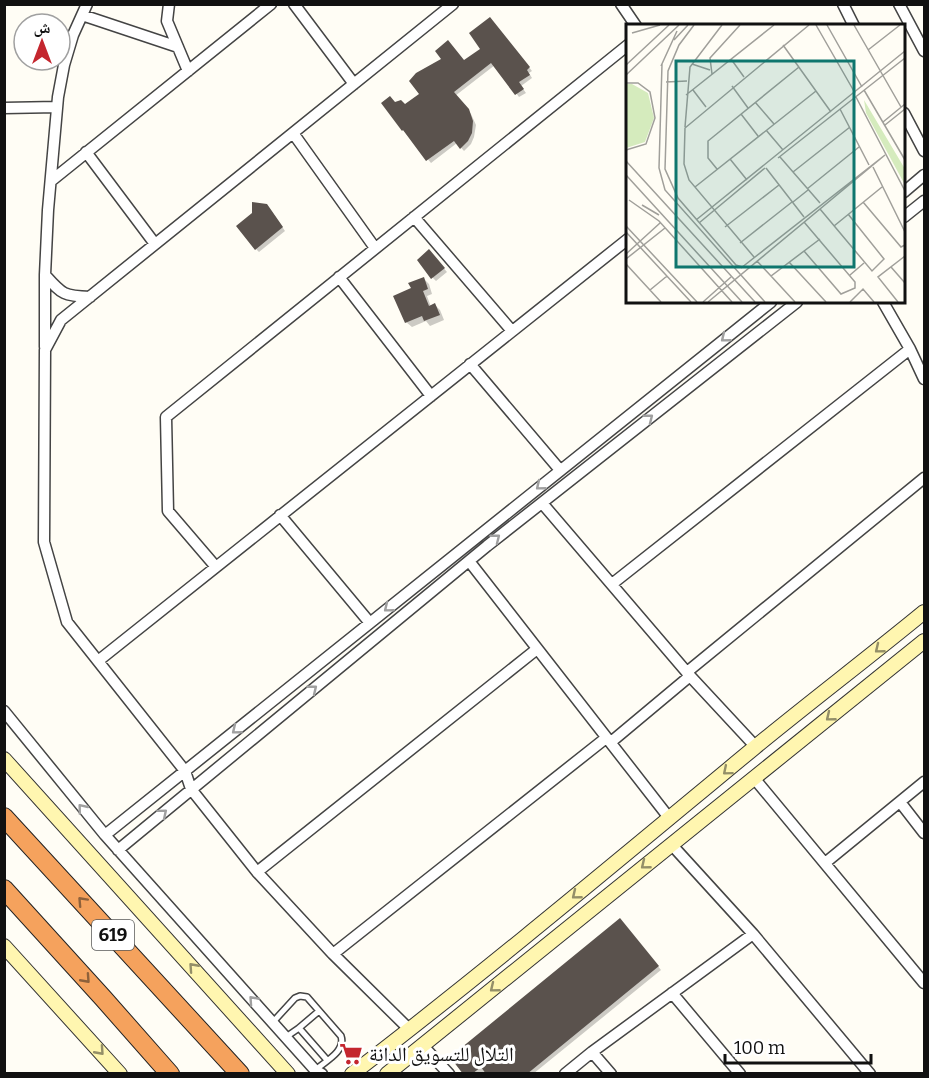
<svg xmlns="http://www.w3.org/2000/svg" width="929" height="1078" font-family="Bitter,'Noto Naskh Arabic',serif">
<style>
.shadow{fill:#0003}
.building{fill:#5a524d}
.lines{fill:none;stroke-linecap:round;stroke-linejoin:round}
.lane-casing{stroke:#444;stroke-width:8}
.street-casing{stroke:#444;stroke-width:13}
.secondary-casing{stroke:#333;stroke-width:16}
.highway-casing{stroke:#222;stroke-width:20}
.lane{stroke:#fff;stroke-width:5}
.street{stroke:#fff;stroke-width:10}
.secondary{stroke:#fff6b0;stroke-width:14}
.highway{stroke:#f5a25d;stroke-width:18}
.oneway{stroke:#a0a0a0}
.oneway2{stroke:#948f68}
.oneway3{stroke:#8e613b}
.labels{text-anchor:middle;stroke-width:6;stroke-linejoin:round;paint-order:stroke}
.shield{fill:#fff;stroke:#585858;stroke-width:1.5}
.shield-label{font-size:18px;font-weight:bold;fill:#111}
.poi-label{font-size:20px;fill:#111;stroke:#fff;text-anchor:start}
.inset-road{fill:none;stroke:#a09f9a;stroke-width:1.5}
.view{fill:#0f766e;fill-opacity:0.15;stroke:#0f766e;stroke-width:3}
.inset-edge{fill:none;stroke:#111;stroke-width:3}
</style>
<rect width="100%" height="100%" fill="#fffdf5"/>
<path class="shadow" d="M493,22L532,71L529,73L532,78L521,86L526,93L519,97L495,65L455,96L471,114L476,125L474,137L471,144L464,151L457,143L431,163L403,130L383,103H395L405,106L483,49Z
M270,209L285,231L259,252L256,249Z
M429,251L447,272L436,281L433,278Z
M424,279L429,284L432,294L427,296L431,307L435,305L440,310L444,320L430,326L426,321L412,327L406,322L413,289Z
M623,923L661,970L533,1074H465Z"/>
<path class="building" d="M490,17L530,67L527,70L530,75L519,82L524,89L515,95L491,63L454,92L469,109L473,121L472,133L468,141L460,149L454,141L426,161L403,130L402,131L381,103L390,96L395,102L401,100L405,104L419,94L409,81L416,73L441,59L435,51L448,40L464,60L480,49L469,33Z
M252,202L267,204L283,227L255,250L236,226L252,213Z
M429,249L445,268L431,279L417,260Z
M424,277L428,289L423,291L429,306L435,303L440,315L424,321L422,316L405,323L393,296L411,288L408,283Z
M620,918L659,966L527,1074H486L481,1067L472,1074H463L450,1057Z"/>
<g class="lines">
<g class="lane-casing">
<path id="lane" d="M273,1022L295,998L300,996L307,997L341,1036C346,1051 326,1061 315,1070
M299,1028L327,1060
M286,1037L299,1028L319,1011"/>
</g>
<g class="street-casing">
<path id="street" d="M169,4L167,21L188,71
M294,4L354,84
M621,4L636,26
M843,4L854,26
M899,4L924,51
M82,15L178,47
M4,108L57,107
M904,113L924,151
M293,133L375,248
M86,152L155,244
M51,181L271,4
M904,192L924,175
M414,217L512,331
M904,217L924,201
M45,275C62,294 63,296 90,297
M339,277L431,396
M883,302L910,349L924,379
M45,347V275L48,210L58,97L64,65L73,35L87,4
M470,364L560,470
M542,503L690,676L756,747
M280,515L370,623
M469,561L670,819
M216,567L168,511L166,417L628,45
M612,584L910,349
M98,661L628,239
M687,672L924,478
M4,711L105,835L315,1070L322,1074
M611,742L690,676
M754,778L924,983
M900,802L924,833
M105,835L771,302
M671,844L753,934L870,1074
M118,850L487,546L797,302
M825,863L924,782
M257,872L537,649
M333,954L606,738
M672,993L740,1074
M410,1030L333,954L257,872L191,789L185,771L67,622L44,542L45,350L61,320L453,4
M423,1046L449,1074
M592,1052L611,1074
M565,1074L592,1052L753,934"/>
</g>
<g class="secondary-casing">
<path id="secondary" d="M4,759L288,1074
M4,946L120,1074
M352,1074C489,969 621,858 754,748C810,702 868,658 924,612
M387,1074L924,641"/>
</g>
<g class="highway-casing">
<path id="highway" d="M4,817L240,1074
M4,889L103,998L170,1074"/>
</g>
<use href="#lane" class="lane"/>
<use href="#street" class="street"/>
<use href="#secondary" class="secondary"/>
<use href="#highway" class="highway"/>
</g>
<defs><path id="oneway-chevron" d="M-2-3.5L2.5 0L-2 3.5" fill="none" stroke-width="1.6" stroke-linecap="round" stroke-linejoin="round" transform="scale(1.5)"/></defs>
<g class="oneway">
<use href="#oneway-chevron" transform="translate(725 338) rotate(141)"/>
<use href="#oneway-chevron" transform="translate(649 418) rotate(-38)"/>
<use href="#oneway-chevron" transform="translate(540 486) rotate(141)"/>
<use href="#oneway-chevron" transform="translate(496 538) rotate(-38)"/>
<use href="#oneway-chevron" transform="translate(388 608) rotate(141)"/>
<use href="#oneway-chevron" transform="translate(313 689) rotate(-39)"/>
<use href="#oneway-chevron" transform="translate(236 730) rotate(141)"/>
<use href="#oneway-chevron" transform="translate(82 808) rotate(-129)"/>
<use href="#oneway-chevron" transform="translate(163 813) rotate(-40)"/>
<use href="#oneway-chevron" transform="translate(253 1000) rotate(-132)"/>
</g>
<g class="oneway2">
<use href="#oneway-chevron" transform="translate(879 649) rotate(141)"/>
<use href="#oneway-chevron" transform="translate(830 717) rotate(141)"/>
<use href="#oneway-chevron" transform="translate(727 771) rotate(140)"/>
<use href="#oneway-chevron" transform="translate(645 865) rotate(141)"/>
<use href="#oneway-chevron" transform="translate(576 895) rotate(141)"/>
<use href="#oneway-chevron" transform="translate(193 967) rotate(-132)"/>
<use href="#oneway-chevron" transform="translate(494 988) rotate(141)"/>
<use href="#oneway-chevron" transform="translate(100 1051) rotate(48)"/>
</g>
<g class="oneway3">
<use href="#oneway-chevron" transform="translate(82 901) rotate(-133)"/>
<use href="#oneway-chevron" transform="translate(86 979) rotate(48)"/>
</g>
<defs>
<g id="supermarket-bare" transform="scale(1.8)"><path d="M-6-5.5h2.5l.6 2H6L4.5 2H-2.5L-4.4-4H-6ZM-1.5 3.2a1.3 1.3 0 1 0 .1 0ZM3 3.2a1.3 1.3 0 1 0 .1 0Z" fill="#c4262e" stroke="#fff" stroke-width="2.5" paint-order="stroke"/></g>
</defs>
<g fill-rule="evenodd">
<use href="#supermarket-bare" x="351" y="1054"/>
</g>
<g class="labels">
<rect class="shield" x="92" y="920" width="42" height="30" rx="4.5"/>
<g class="shield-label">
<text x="113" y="941">619</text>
</g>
<g class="poi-label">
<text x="369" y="1061">التلال للتسويق الدانة</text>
</g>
</g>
<g transform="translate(626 24)">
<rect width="279" height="279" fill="#fffdf5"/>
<path d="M0,60H6L22,69L28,94L19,118L0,124ZM238,76L279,145V161L240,89Z" fill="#d5ebbd"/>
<path class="inset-road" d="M68,1L53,21L42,47L39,145L52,174L110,241L116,243M190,1L229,69M201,1L236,63M228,1L275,83M6,9L34,1M48,16L62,1M157,21L205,88M242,26L274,1M105,35L118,53M36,40L33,144L39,166L139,278M66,40L84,46M0,41L43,1M35,42L51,7M86,50L84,34L114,1M0,51L53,1M40,58L61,57M0,59H12L24,68L29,94L20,120L0,126M106,62L122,84M67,66L80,83M238,66L279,136M60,71L148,1M230,73L279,167M129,78L148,100M214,85L243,141M115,90L132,112M257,98L279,80M259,101L279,85M59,103L64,43L96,1M140,106L157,126M154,133L194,179M152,134L279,34M104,135L121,156M0,137L129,278M247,143L279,208M140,144L178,193M91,145L82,134V117L173,43M167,148L224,103M0,151L116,278M69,163L190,67M181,165L233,123M3,176L33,197L106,278M167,178L182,166M237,178L275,223L279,221M16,181L33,191M194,185L246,247L258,235L222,190M70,196L279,27M178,198L229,258V264L215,270L178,227M73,199L139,144M0,202L71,278M208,202L256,163M99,203L153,161M0,208L65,278M114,219L166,178M0,230L34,199M128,233L63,156L58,140L59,104L183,1M0,235L39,204M131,237L145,252L194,215M163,238L200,278M0,240L35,278M265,243L279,259M115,244L259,131M224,251L238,239M145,252L169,278M24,266L41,252M77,278L105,253M82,278L259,131M224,278L237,265L248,278M272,278L252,253L279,232"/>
<path class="view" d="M50,37H228V243H50Z"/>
<rect width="279" height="279" class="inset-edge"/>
</g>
<rect width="929" height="1078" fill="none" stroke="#111111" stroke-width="12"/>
<g transform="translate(42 42)"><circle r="28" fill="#ffffff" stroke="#a0a0a0" stroke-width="1.5"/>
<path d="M0-4.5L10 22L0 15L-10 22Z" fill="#c4262e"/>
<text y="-9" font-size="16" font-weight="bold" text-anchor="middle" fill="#111111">ش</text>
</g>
<path d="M725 1054v9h146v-9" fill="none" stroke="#111111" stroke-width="3"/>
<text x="734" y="1054" font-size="18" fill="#111111" stroke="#ffffff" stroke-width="4.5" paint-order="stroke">100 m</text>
</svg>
